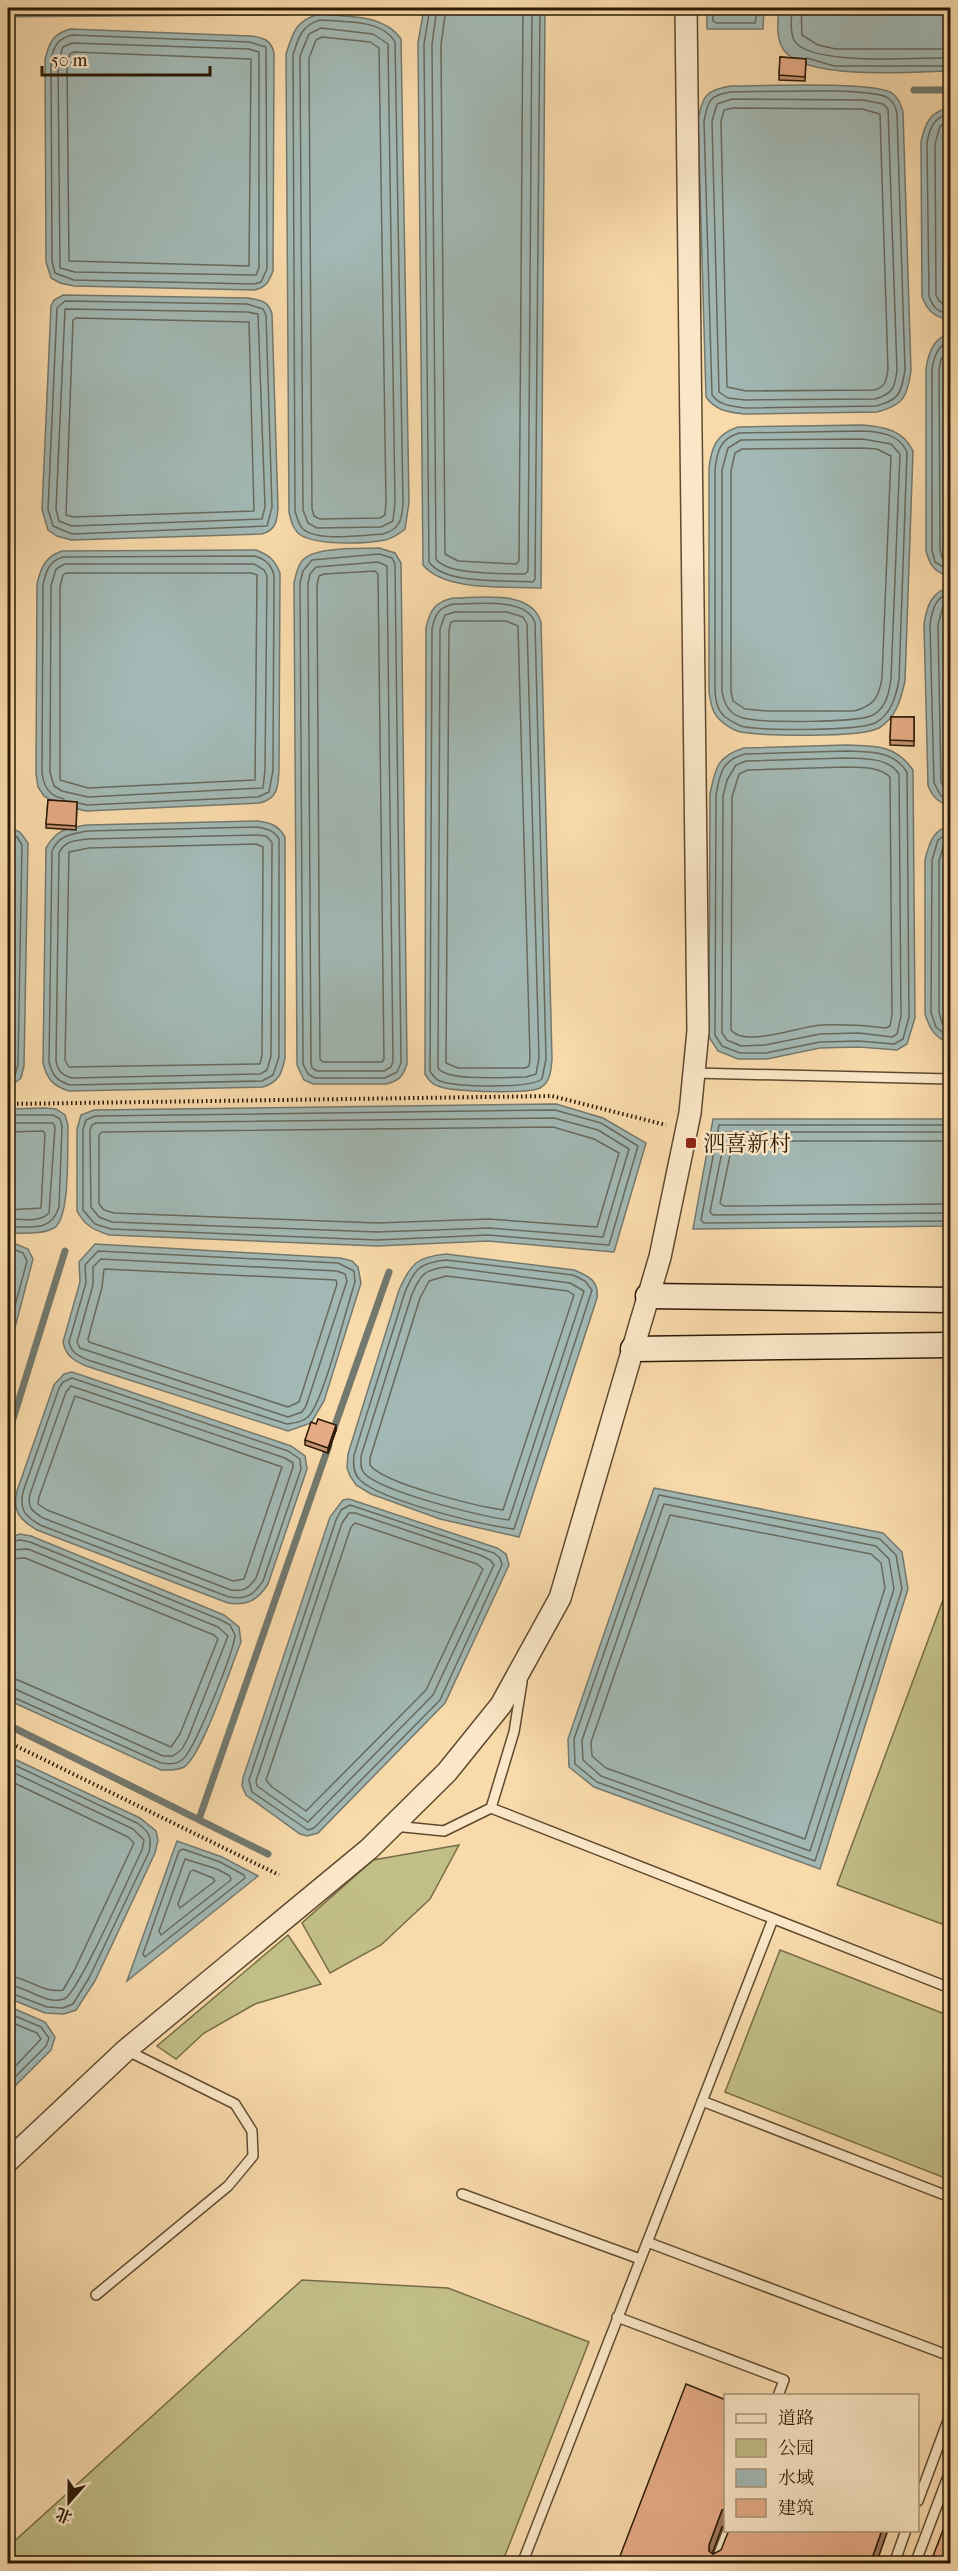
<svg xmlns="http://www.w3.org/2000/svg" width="958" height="2571" font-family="'IM FELL French Canon','Noto Serif SC',serif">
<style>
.green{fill:#c1be86;stroke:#766c46;stroke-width:1.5}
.water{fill:#a2b8b4;stroke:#73796e;stroke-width:1.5}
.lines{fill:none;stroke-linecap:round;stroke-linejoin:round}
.shore{stroke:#67695d;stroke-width:1.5}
.stream{stroke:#73796e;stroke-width:7}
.service-casing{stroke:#5f4a2f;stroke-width:12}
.tertiary-casing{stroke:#5f4a2f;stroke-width:24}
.secondary-casing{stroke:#2c1a06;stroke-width:27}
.path{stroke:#2c1a06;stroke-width:4;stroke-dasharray:1.5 3;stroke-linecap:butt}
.service{stroke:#fbe7c8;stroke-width:9}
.tertiary{stroke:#fbe7c8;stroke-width:21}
.secondary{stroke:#fbe7c8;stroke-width:24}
.wall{fill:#c59373;stroke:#2c1a06;stroke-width:1.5}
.shaded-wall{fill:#a0785e;stroke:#2c1a06;stroke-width:1.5}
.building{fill:#e5ab86;stroke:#2c1a06;stroke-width:1.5}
.poi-dot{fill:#8f2418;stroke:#fbe7c8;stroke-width:2}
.labels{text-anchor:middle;stroke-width:5;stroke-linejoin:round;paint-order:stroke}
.poi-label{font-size:22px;fill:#2c1a06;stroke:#fbe7c8;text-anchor:start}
</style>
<rect width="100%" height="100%" fill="#f9daab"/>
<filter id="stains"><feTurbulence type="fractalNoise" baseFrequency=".00333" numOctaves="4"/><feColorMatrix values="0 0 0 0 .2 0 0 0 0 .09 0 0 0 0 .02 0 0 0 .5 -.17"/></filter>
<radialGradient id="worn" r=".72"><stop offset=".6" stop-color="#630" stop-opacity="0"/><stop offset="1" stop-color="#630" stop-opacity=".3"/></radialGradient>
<path class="green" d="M943,1600H950V1927L837,1885Z
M459,1845L430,1899L381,1945L330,1973L302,1923L373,1860Z
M288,1935L321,1984L255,2004L204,2033L176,2059L157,2046Z
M780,1950L950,2016V2180L725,2092Z
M302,2280L448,2288L589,2342L502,2563H8V2547Z"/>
<path class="water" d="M424,8H545L541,588C508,586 445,592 423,565L418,43Z
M707,8H764L763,29H707Z
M779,8H950V71C915,71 796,83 781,45C776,33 778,19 779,8Z
M320,14C348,17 384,14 401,39L409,503L405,529C398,535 393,538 385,540C366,544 312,546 298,533C292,527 291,520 289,512L286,54C293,32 296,20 320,14Z
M70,29L250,36C263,37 271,40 274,53L273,271C269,282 266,287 255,290L74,286L60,283L51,278L46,262L45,60C49,42 53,34 70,29Z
M731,86C759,86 873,81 892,93C899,98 901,105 903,112L911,371C907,397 904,405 877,412L744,414C728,412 716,411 706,397L698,120C703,96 705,90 731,86Z
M950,107V320C935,317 928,312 922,297L921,142C925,123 930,112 950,107Z
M63,295L248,298C260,300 269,301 272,314L278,508C277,521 276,530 262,534L71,540L57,536L48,530L42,510L51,306L54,300Z
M950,334V577C935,572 930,566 926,551V369C928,354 934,337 950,334Z
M863,425C885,427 903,430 913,451L905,681C901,699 896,718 879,728C860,738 765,736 741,732C735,731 725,725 721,721C712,713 711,704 709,692V469C711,448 716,434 738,427Z
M379,548L395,553L401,563L407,1064C403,1076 399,1081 386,1084H313L304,1080L297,1065L294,583C296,575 297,567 302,561C313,546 361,549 379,548Z
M256,550C269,555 275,560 280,573L279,770C278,787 278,798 260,803L86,811L57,804L44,796L38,787L36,773L37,584C41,567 45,557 62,551Z
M950,587V806C938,802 932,797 928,785L924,624C927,606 931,592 950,587Z
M453,598C480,598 531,589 541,622L552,1059C551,1069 551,1082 540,1088C527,1094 451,1092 438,1086C431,1084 429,1080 425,1074L426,628C430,610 435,602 453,598Z
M846,745C874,746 895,744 913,770L915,1018L907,1044L897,1050L859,1047L820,1048L767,1059H738L718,1051L709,1037L710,794C715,769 717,756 744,748Z
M258,821C271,823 278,825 285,837V1058C282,1073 279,1082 263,1087L69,1091C53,1086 47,1079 43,1063L46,848C57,829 65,829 87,825Z
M950,826V1044C935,1037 930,1030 925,1014V860C929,844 933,829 950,826Z
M8,827L20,832L28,843L24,1066L21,1078L8,1088Z
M556,1104L603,1118L646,1143L614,1252L488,1241L377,1246L109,1235C94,1230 85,1226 77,1211V1129L81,1115L94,1110Z
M45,1108L56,1109L65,1115L68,1125C67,1146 71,1218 54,1228C41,1235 21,1233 8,1233V1109Z
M713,1119H950V1226L693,1229Z
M8,1241L28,1249L33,1259L8,1354Z
M95,1244L340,1258L352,1261L358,1267L361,1283L324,1401L311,1423L288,1431L86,1366C73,1360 66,1356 63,1342L80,1282L79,1262Z
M446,1254L574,1270C589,1276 599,1281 597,1298L519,1537L440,1519L371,1494L356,1485L350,1476L347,1468L348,1454L399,1290C411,1263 417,1257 446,1254Z
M72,1372L291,1446L305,1456L307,1469L268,1584C258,1600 247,1606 228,1603L37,1530C20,1520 12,1511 17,1491L54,1385L64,1374Z
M654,1488L883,1533L902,1552L908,1589L820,1869L594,1787L569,1767L568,1739Z
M349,1499L497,1548L506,1554L509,1565L445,1703L318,1833L307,1836L300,1834L246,1795L242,1786L243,1778L330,1517L343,1500Z
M20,1534L31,1536L224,1615L239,1627L241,1642C231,1666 202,1756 184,1767C176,1771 169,1770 161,1770L8,1700V1538Z
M8,1756L140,1818L156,1831L158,1840L155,1853L95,1981L76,2010L64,2014L45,2013L8,1998Z
M177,1841L222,1857L258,1876L127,1981Z
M8,2006L45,2022L55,2037L51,2050L8,2093Z"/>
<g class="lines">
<path class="shore" d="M430,8L424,44L429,562C445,585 506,580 533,582L535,579L540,8
M437,8L432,44L436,559C448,576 505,573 525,574L528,571L532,8
M446,8L441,45L445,554L458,561L516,564L519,561L523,8
M713,8V21L716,23H755L758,8
M792,8C792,17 789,30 794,40C808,67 921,57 950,58
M801,8L802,35L818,45L836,49H950
M320,20C343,22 382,19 395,42L403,503C402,520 400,529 383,534C363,535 317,542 303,529C298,524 297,517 295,511L293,55C298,38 302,25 320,20Z
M321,28L373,34L388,44L395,502L393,521L381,527L317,528L308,523L303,510L300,56L309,34Z
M72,35L249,42L266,47L267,269L261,282L254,284L74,280L55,273L52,261L51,60C54,46 57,39 72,35Z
M322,37L370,42L379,48L386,502L385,515L380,518L320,519L314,516L312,509L309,58L316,40Z
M72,43L249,49L259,52V268L256,275L75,272L60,268L58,61L63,47Z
M74,52L251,59L249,266L69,261L67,62L70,54Z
M807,58L834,66H950
M731,92C758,92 872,87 888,98C894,102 896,107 897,114L905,370C901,393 900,400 876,406L745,408C732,406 720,406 712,395L704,121C708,100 710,95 731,92Z
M732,99L863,100L883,104L888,109L897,370C895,387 893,394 875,399L745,400L728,398L719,392L712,121L717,104Z
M733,108L862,109L880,114L888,369C886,381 886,387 874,390L746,391L727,387L721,122L724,110Z
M950,113C934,118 930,126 927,143L929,296C933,308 938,312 950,314
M950,121L940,126L935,144L936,295L939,301L950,307
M950,130L946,134L944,144L945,293L950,297
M65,301L247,304L263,309L266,315L272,507L267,526L72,534L53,526L48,509L57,308Z
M65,309L247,312L258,314L265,507L262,519L72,526L59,521L56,509Z
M76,318L249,322L254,511L73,517L66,515L73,320Z
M950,340C938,346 934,356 932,369V550L935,562L950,571
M950,348L941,359L939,370L940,549L942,558L950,563
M950,361L948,371L950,553
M863,431C881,432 899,434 907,452L899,680C896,696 891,715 875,723C858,731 761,731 741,726C736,724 729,720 725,717C717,710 716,701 715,692V470C717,451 720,439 739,433Z
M863,439L891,444L900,454L891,679C889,693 886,708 873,715C859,723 761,723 743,718C729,714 724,704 722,691V470L728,448L741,440Z
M863,448L877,449L891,456L882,678C879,697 874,706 854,711H767L745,709L733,701L731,691V471L735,453L742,449Z
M379,554L392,558L395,564L401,1063L397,1072L385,1078H315L308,1074L303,1064L300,583L303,571L312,560Z
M378,562L387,566L393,1061L391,1067L384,1071H317L312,1068L311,1063L308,584L310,574L316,567Z
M65,564H254L264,570L267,576L265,770L263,788L88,797L62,791L54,786L50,772L51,586L56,569Z
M375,571L378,574L384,1059L382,1062H323L320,1059L317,585L319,576L324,574Z
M66,573H252L257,575L255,780L88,788L60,780V587L63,575Z
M950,593C935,597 932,610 930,625L934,783L941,796L950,800
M950,601L943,606L938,625L941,782L945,790L950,792
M454,604C476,604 527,597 535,623L546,1059L542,1079C529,1089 456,1087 440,1081C435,1079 433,1076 430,1071L432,629C435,614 439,607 454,604Z
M950,611L947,626L950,782
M455,612H507L523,617L527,624L539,1058L536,1074L526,1077C509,1077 447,1082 438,1068L440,629L445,615Z
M455,621H506L518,626L530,1058L529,1066L525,1068H458L446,1063L449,630L451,622Z
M846,751C869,752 893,750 907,772L909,1017L903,1039L894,1044L859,1041L820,1042L766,1053H740L722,1046L715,1035L716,795C720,773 722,760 745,754Z
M846,758C864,759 888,757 899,774L901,1016L897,1034L892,1037L859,1033L820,1034L765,1045L741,1046L727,1040L722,1033L723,796L727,780L736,765L746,761Z
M846,767C861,768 879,766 890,777L892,1015L890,1026L886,1028C864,1025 843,1024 821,1025C800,1026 745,1048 731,1030L732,797L739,774L748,770Z
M64,799C49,796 44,787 42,773L43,585C46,571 49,561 63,557L254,556C265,559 271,564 274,575L273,770L269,792L258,797L87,805L79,803
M257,827C267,829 274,830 279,839V1057L273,1075L262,1081L70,1085C57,1081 52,1075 49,1062L52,851C59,835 71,834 87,831Z
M950,832L938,840L932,860L931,1013L936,1027L950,1038
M8,833L17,837L22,845L18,1065L15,1075L8,1081
M257,835L266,836L272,842L271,1056L267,1070L260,1074L72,1078C62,1075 58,1071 56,1061L59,853C65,840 76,841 88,839Z
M950,840L944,844L939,861V1012L942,1023L950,1029
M8,841L14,846L12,1051L8,1072
M256,844L263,847L262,1055L260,1064L69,1067L65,1060L69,852L89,848Z
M950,852L948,862V1010L950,1019
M555,1110L601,1123L638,1146L609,1245L488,1235L377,1240L111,1229L95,1224L83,1210V1129L86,1120L95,1116Z
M8,1115H53L60,1119L62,1126L59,1207C51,1233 30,1226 8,1227
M554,1118L598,1130L629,1149L603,1237L489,1228L377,1232L112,1222L99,1217L91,1207L90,1130L92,1125L96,1123Z
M8,1123H53L55,1127L49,1213C40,1223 20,1219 8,1219
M950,1125H719L701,1220L704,1223L950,1221
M553,1127L594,1139L619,1153L597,1227L489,1219L377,1223L114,1213L104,1210L99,1204V1135L102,1132Z
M8,1132L43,1131L45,1134L41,1208L8,1210
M950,1132H726L710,1212L713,1215L950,1213
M950,1141H733L720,1203L724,1206L950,1204
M8,1247L23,1253L27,1261L8,1332
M98,1251L338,1263L354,1271L355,1282C346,1309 324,1399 309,1416C303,1422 295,1423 287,1424L88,1360C79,1356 71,1353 69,1342L86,1283L85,1265Z
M101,1259L337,1271L345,1274L347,1281L306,1406L302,1412L288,1417L80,1348L77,1342L93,1285V1267Z
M446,1260L573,1275L585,1281L592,1290L514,1529C482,1525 382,1501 360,1480C353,1473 353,1464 354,1455L405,1292C415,1268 420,1263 446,1260Z
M446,1267L570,1283L584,1291L509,1520C481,1516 381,1492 364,1473C360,1468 361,1463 361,1456L412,1294C421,1274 424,1270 446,1267Z
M104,1269L336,1280L337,1284L299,1402L288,1407L89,1342L88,1339L102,1287Z
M446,1276L568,1291L574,1295L503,1510C477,1506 384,1484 370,1465V1458L420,1298L429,1281Z
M72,1378L288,1451L300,1459L301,1469L263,1581C254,1595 246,1600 229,1597L40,1525C25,1516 19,1510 23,1492L59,1388L63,1382Z
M71,1386L285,1458L293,1463V1467L256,1578C249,1588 244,1592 231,1590L43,1518C32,1511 27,1508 30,1494L66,1392Z
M75,1396L282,1467L244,1579L233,1581L47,1510L38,1504L39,1497Z
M659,1495L880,1539L896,1555L902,1589L815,1861L597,1782L575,1764L574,1739Z
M664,1504L876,1546L889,1559L894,1589L810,1851L601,1776L583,1760L582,1740Z
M350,1505L494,1553L500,1558L502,1565L440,1700L314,1828L308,1830L252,1792L249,1780L336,1520L341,1510Z
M355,1513L480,1555L490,1560L494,1565L433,1695L308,1822L257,1786L256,1781L342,1523L349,1513Z
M670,1515L871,1554L881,1563L885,1588L805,1839L606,1768L592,1756L591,1742Z
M355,1523L477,1564L483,1569L426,1690L306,1811L272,1787L266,1780L351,1527Z
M8,1542L20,1540L30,1542L221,1620L230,1625L235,1635C234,1651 195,1749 183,1759C177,1765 169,1764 161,1763L8,1695
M8,1550L28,1549L218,1627L228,1636L188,1738L182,1749L173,1756H163L15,1689L8,1688
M8,1559L25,1558L214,1635L218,1639L180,1734L171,1747L18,1680L8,1679
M8,1762L137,1823C150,1832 152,1837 149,1852L89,1978L73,2004L63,2008L47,2007L8,1992
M8,1770L133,1829L144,1840L142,1850C132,1870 77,1996 64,1999C44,2005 27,1986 8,1985
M8,1780L128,1837L134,1843L74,1971L63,1990C44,1994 27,1977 8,1976
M183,1849L220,1862L244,1875L245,1878L145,1957L143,1954L179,1851Z
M185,1859L217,1869L230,1876L231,1880L161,1935L159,1931Z
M193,1870L213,1878L215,1881L180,1908L178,1904L190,1872Z
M8,2013L41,2027L49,2038L46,2046L8,2084
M8,2021L37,2033L41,2039L8,2074"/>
<path class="stream" d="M9,14L283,12
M914,90H950
M8,804H11L9,8
M333,1431L389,1272
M8,1435L65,1251
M8,1725L268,1854
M199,1819L329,1445"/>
<g class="service-casing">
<path id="service" d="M694,1073L950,1079
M491,1808L950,1988
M394,1826L444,1831L491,1808L514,1732L522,1682
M702,2101L950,2197
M462,2194L640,2259
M647,2242L950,2356
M96,2295L228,2186L253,2156L252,2131L235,2104L126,2050
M617,2317L784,2380L778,2396
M918,2501L950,2415
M522,2564L773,1919
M715,2564L728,2530
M894,2564L906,2530
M915,2564L950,2471"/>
</g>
<g class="tertiary-casing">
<path id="tertiary" d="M8,2161L126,2050L369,1849L447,1772L501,1705L560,1598L639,1328L660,1257L690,1113L698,1031L686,8"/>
</g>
<g class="secondary-casing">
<path id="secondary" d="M648,1296L950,1300
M633,1349L950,1345"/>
</g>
<path class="path" d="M8,1104L552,1096L666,1125
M8,1742L279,1875"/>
<use href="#service" class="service"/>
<use href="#tertiary" class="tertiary"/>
<use href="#secondary" class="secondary"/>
</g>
<path class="wall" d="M780,57L806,59L805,81L779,80Z
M891,717H914V746L890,745Z
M48,800L77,802L76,830L46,828Z
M336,1430L328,1453L305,1445V1440Z"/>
<path class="shaded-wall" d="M336,1425V1430L328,1453V1448Z
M726,2509V2526L722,2527L709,2562V2545L722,2510Z
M882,2530H888L876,2564H870Z"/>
<path class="building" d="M780,57L806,59L805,77L779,75Z
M891,717H914V741L890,740Z
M48,800L77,802L76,826L46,824Z
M318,1419L336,1425L328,1448L305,1440L311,1422L316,1424Z
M686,2384L726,2400V2509L722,2510L709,2545V2551L713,2554L721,2550L729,2530H882L870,2564H617Z
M951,2509V2564H930Z"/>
<rect class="poi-dot" x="685" y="1137" width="12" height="12" rx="3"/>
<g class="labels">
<g class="poi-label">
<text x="703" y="1151">泗喜新村</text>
</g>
</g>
<rect width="958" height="2571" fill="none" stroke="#f9daab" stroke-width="30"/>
<rect x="9" y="9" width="940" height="2553" fill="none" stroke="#2c1a06" stroke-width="3"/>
<rect x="15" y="15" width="928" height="2541" fill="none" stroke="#2c1a06" stroke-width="1.5"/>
<rect x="724" y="2394" width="195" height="138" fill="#fbe7c8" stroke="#a8957a" stroke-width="1.5"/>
<rect x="736" y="2414" width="30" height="9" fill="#fbe7c8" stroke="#a8957a" stroke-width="1.5"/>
<text x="778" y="2424" font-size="18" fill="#2c1a06">道路</text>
<rect x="736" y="2439" width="30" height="18" fill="#c1be86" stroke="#a8957a" stroke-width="1.5"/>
<text x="778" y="2454" font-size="18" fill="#2c1a06">公园</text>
<rect x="736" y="2469" width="30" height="18" fill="#a2b8b4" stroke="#a8957a" stroke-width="1.5"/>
<text x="778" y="2484" font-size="18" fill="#2c1a06">水域</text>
<rect x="736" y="2499" width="30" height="18" fill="#e5ab86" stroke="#a8957a" stroke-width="1.5"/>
<text x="778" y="2514" font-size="18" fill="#2c1a06">建筑</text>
<g transform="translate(69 2502) rotate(201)" stroke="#fbe7c8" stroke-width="4.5" paint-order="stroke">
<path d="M0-4.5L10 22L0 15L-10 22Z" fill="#2c1a06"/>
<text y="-9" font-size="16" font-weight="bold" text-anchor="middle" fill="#2c1a06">北</text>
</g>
<path d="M42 66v9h168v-9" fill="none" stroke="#2c1a06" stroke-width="3"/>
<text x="51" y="66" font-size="18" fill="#2c1a06" stroke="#fbe7c8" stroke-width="4.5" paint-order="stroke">50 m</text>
<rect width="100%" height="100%" filter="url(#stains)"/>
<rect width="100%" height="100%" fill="url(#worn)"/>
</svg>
